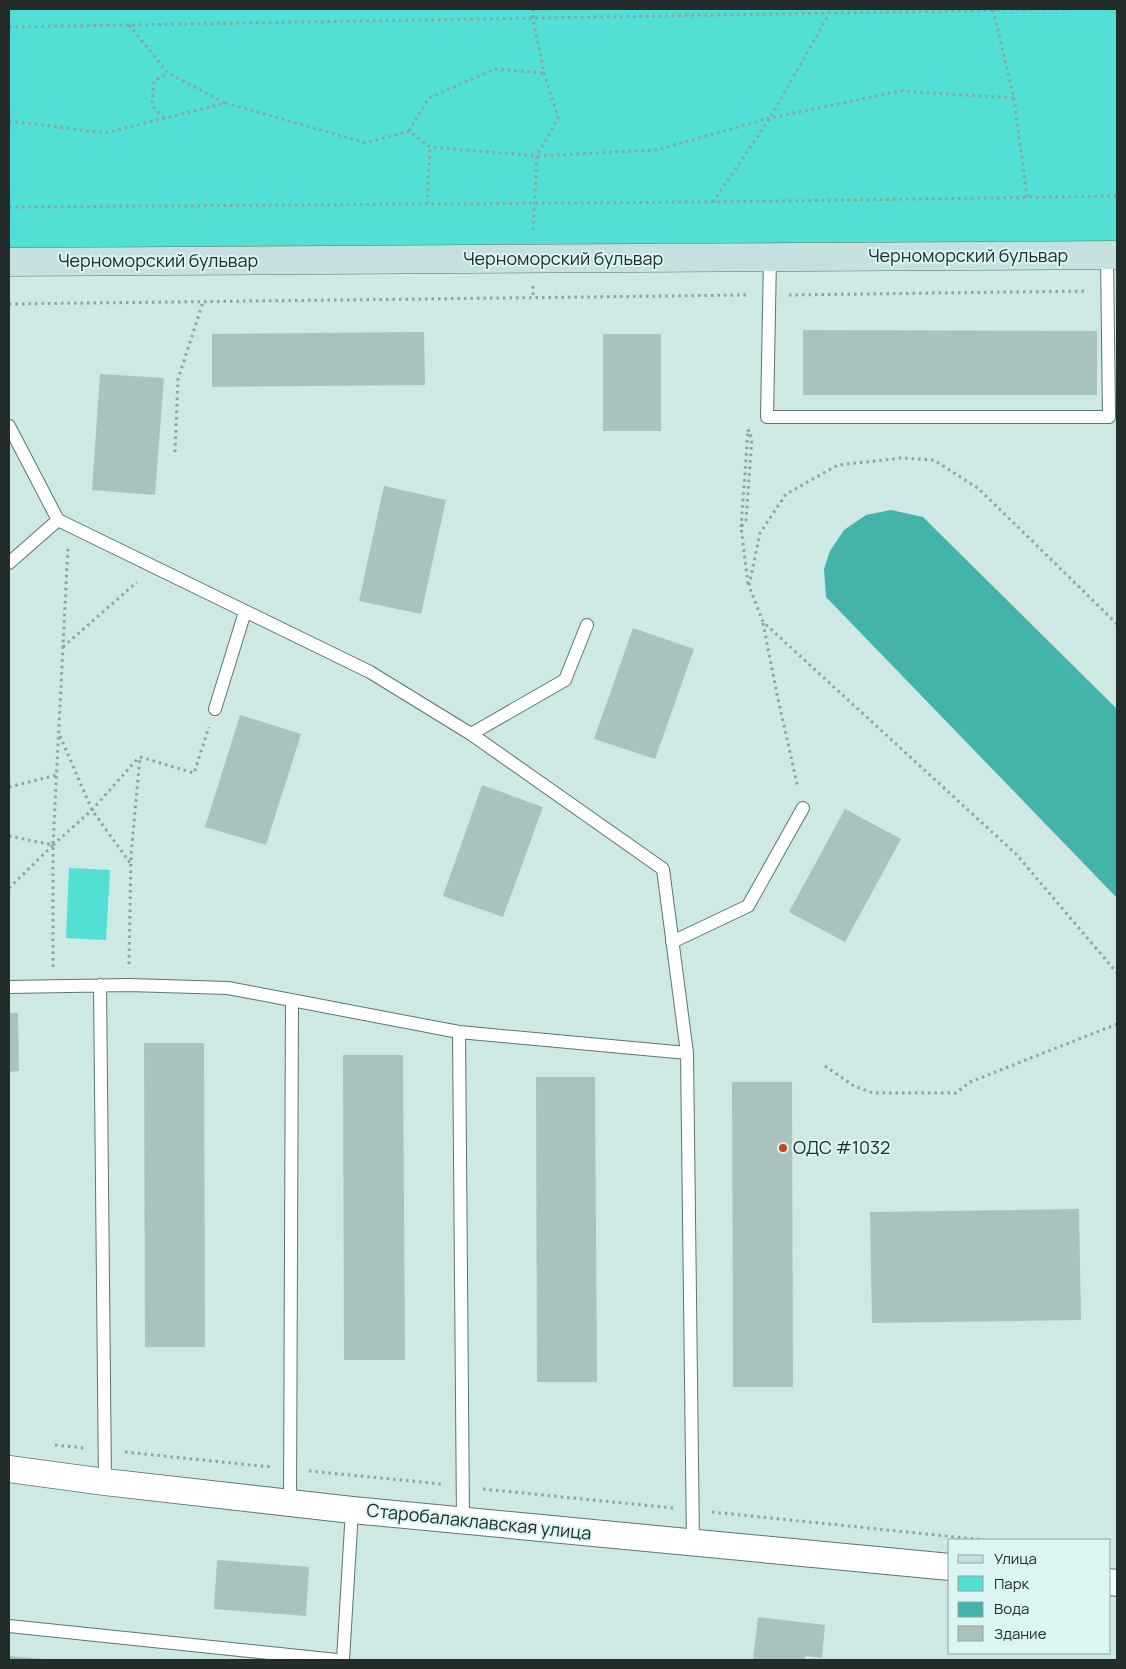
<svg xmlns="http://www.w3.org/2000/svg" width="1126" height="1669" font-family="Manrope,sans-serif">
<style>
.green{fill:#51e0d3}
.water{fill:#44b4aa}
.building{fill:#a9c2be}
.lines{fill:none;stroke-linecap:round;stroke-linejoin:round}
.lane-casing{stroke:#5d7571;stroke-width:14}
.street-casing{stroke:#5d7571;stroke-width:28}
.secondary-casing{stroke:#5d7571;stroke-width:29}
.path{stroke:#8ea29f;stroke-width:3;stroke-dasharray:2.5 4;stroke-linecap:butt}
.lane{stroke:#fff;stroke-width:12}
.street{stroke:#fff;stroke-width:26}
.secondary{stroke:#c4e1df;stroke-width:28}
.poi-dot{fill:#cb4318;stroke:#dbf5f2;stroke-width:2}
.labels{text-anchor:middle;stroke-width:4;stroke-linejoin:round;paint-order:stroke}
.street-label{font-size:18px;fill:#222c2a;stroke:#dbf5f2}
.poi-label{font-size:18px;fill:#222c2a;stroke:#dbf5f2;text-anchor:start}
</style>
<rect width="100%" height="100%" fill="#cee8e4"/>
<path class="green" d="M9,9H1117V242L9,253Z
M69,868L110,870L106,940L66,938Z"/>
<path class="water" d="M891,510L923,517L1117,709V898L826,597L824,569L830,551L844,530L866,515Z"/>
<path class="building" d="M803,330L1097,331V395H803Z
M424,332L425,385L212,387V334Z
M603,334H661V431H603Z
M100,374L164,378L155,495L92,490Z
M384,486L446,500L421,614L359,601Z
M633,628L694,649L655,759L594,739Z
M240,715L301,734L266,845L205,827Z
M482,785L543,807L503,917L443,896Z
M845,809L901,839L845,942L789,912Z
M9,1013H18L19,1071L9,1072Z
M144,1043H204L205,1347H145Z
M343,1055H403L405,1360H344Z
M536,1077H595L597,1382H537Z
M732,1082H792L793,1387H733Z
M1079,1209L1081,1320L872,1323L870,1212Z
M217,1560L309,1567L306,1616L214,1609Z
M758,1617L825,1625L822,1658L806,1656L804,1660H753Z
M9,1656L46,1659V1660H9Z"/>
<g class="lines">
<g class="lane-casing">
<path id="lane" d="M770,257L767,417H1109L1107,255
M9,426L58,520L370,672L471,734L663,869L687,1053L693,1543
M9,563L58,520
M215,709L245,612
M471,734L565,680L587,625
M672,942L748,906L803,808
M100,985L105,1482
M9,987L129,985L228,988L459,1032L687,1053
M459,1032L463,1520
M290,1502L292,1000
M9,1626L337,1660
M343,1660L352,1510"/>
</g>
<g class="street-casing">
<path id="street" d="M9,1469L105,1482L352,1510L950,1567
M1110,1582L1117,1583"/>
</g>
<g class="secondary-casing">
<path id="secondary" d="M9,262L1117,255"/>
</g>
<path class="path" d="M533,9V18L544,73L558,118L537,156L533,230
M129,25L168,73L225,103
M9,27L1069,9
M1014,98L1027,197
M164,118L152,106L154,81L168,73
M9,121L105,133L226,103L366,143L409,131L430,147L537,156L656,150L770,118L900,91L1014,98L993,10
M409,131L429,98L495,69L544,73
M713,202L770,118L829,14
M427,204L430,147
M9,207L713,202L1117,196
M533,286V298
M789,295L1088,291
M9,304L748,295
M175,452L178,379L203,302
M741,527L748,431
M748,584L741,527L746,520L752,438L748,431L751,429
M763,623L778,699L798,788
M1117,624L979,489L934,460L902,458L838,465L786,494L760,533L749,586L763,622L1016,854L1117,973
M63,647L137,582
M60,736L92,810L130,863
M140,757L194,773L209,727
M9,787L57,775
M9,836L53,845L9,888
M53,845L92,810L139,757
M129,964L131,855L140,757
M53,967V845L68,546
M825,1066L854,1086L873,1093H956L970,1082L1117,1024
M55,1445L84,1448
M125,1452L271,1467
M309,1471L442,1484
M483,1489L673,1508
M712,1512L985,1540"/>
<use href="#lane" class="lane"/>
<use href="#street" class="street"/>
<use href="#secondary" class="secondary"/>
</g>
<circle class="poi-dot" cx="783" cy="1148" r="5"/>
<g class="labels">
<g class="street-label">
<text x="968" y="262">Черноморский бульвар</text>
<text x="563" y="265">Черноморский бульвар</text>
<text x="158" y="267">Черноморский бульвар</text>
<text transform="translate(479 1522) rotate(6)" y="6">Старобалаклавская улица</text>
</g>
<g class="poi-label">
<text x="793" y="1154">ОДС #1032</text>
</g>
</g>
<rect width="1126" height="1669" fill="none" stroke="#222c2a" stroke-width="20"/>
<rect x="948" y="1539" width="162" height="115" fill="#dbf5f2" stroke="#91a5a2"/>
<rect x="958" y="1555" width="25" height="8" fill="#c4e1df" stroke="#91a5a2"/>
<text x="994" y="1564" font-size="15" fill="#222c2a">Улица</text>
<rect x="958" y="1576" width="25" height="15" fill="#51e0d3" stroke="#91a5a2"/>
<text x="994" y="1589" font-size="15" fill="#222c2a">Парк</text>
<rect x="958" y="1602" width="25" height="15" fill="#44b4aa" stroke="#91a5a2"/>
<text x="994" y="1614" font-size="15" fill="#222c2a">Вода</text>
<rect x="958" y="1626" width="25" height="15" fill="#a9c2be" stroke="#91a5a2"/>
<text x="994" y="1639" font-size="15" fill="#222c2a">Здание</text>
</svg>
